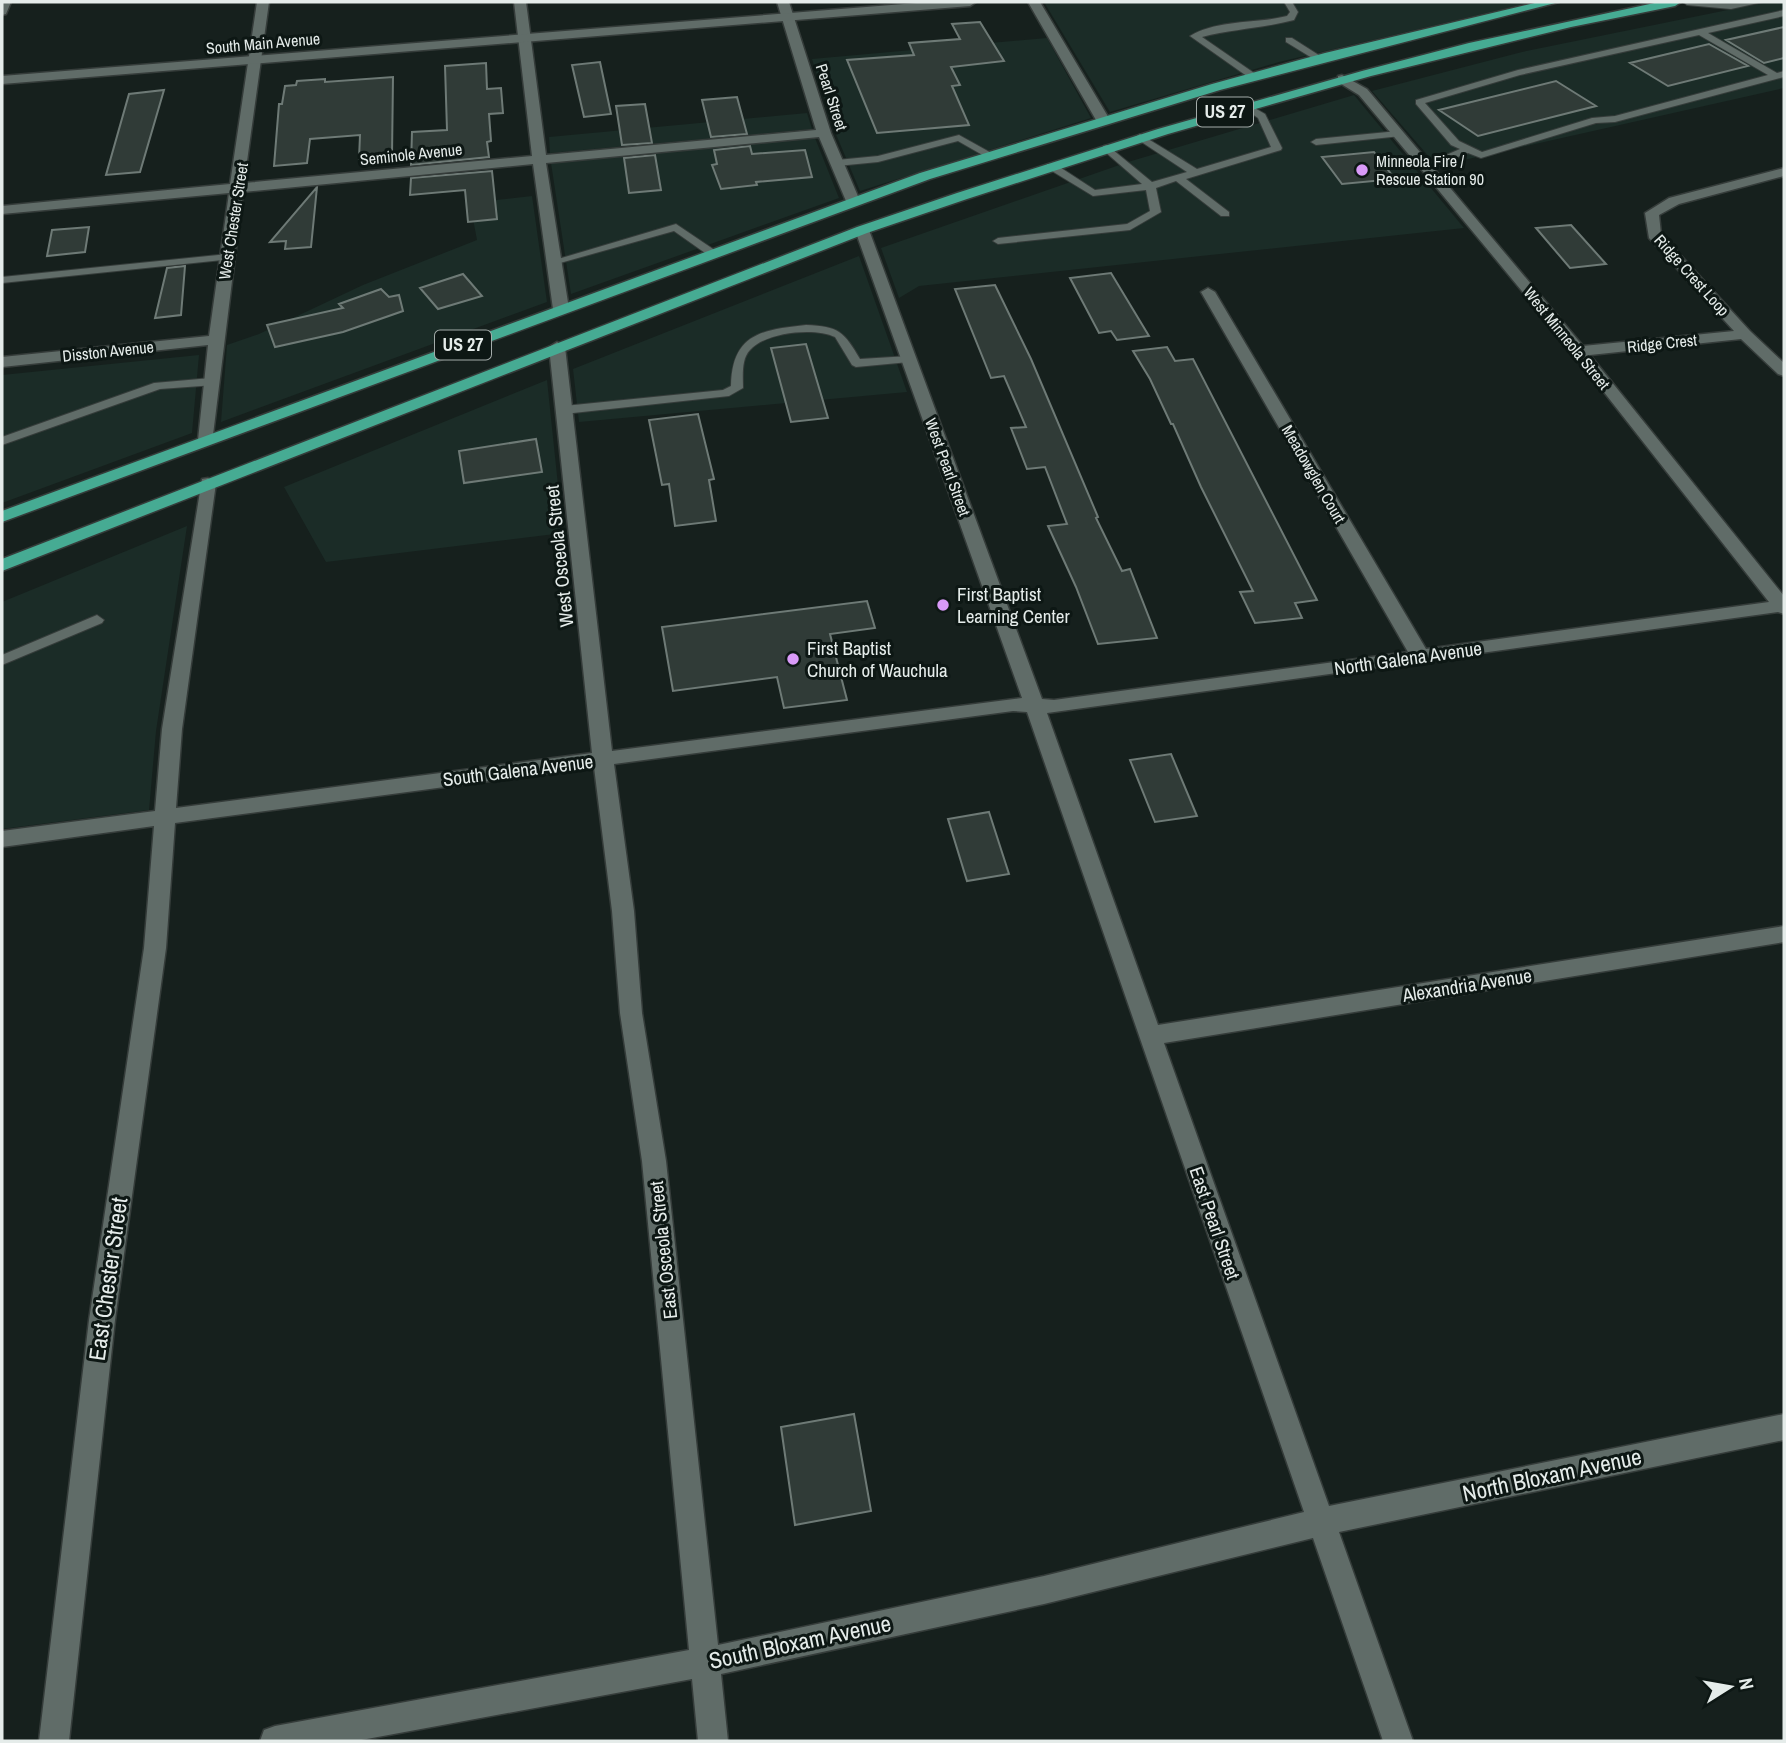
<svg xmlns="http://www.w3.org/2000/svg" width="1786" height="1743" font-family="'Archivo Narrow',sans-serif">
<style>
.built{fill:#1b2c27}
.building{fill:#303b37;stroke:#6e7a76;stroke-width:2}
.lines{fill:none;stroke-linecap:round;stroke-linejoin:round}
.lane-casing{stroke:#353c3a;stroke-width:2}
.street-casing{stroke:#353c3a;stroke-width:3}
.secondary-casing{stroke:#353c3a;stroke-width:3}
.highway-casing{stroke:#353c3a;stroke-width:3}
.lane{fill:#606c68;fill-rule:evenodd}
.street{fill:#606c68;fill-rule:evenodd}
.secondary{fill:#606c68;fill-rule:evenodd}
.highway{fill:#46ab93;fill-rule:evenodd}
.poi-dot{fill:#d99af8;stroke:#0d1714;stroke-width:2.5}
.labels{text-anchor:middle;stroke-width:6;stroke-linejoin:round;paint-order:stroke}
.far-street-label{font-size:16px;fill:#e5ecea;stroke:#0d1714}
.far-poi-label{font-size:16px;fill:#e5ecea;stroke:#0d1714;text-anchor:start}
.shield{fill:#0d1714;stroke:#a4acaa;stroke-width:2}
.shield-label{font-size:18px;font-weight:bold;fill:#e5ecea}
.street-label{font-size:19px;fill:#e5ecea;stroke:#0d1714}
.poi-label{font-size:19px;fill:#e5ecea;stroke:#0d1714;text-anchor:start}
.near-street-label{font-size:23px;fill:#e5ecea;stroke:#0d1714}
</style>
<rect width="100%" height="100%" fill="#16201d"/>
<path class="built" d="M1044,2H1533L1279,62L1110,112Z
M1767,2H1784V88L1437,166L1372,91L1522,52Z
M1047,38L1091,118L860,191L835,132L812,59Z
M1354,95L1464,228L919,286L899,298L881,248L1128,162Z
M807,113L812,129L550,153L549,137Z
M815,138L839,198L571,294L551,163Z
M532,196L547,302L221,422L227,345L259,334L363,285L477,240L470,203Z
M859,256L907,392L579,422L573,369Z
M199,355L192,433L2,503V375Z
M547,380L563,533L326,562L284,487Z
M187,526L156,731L149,810L2,829V602Z"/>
<path class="building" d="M980,22L1004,61L951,67L960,85L952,86L969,125L877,133L847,60L914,55L909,43L960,39L952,24Z
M1784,27V58L1764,63L1726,40Z
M1709,44L1748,66L1668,86L1630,63Z
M600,62L611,114L584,117L572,65Z
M486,63L487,89L501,88L503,113L489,114L491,141L487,142L489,157L411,165L412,132L447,130L445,66Z
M393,77L392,156L359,159L360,135L310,139L307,163L274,166L279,104H282L285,86L296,85L297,81L325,79V82Z
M1556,81L1596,106L1478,136L1439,110Z
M164,90L140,172L106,175L129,94Z
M737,97L747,134L711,137L702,100Z
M645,104L652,143L622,145L616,106Z
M750,146L752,154L805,150L812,177L756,182L757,185L721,189L712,165L717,164L714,150Z
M1374,152L1395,179L1342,184L1322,157Z
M655,155L661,190L629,193L624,158Z
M492,171L497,219L468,222L465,190L410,195L411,178Z
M317,187L311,247L285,249L286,241L270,242Z
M1571,225L1606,264L1570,268L1536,228Z
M89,227L85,252L47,256L52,230Z
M185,266L181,315L155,318L167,268Z
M1111,273L1149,336L1117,340L1111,331L1099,333L1070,278Z
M463,274L482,296L438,309L420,288Z
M995,285L1031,359L1098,517L1096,518L1122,571L1130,569L1157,638L1098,644L1076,587L1048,526L1067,524L1045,467L1027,469L1011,428L1026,427L1004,376L991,378L955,289Z
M381,289L389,297L399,295L403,311L343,332L275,347L267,325L343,308L339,304Z
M806,344L828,418L791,422L771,348Z
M1167,347L1175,361L1193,359L1317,600L1295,603L1302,618L1255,623L1240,592L1253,591L1201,487L1173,424H1171L1150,379L1133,351Z
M698,414L714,479L709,480L716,521L675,526L669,484L662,485L649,420Z
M536,439L542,472L464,483L459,451Z
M867,601L875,628L830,634L847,700L784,708L777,677L673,691L662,627Z
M1171,754L1197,816L1155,822L1130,760Z
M989,812L1009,874L967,881L948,819Z
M854,1414L871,1511L795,1525L781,1427Z"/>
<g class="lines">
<g class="lane-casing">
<path id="lane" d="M1284,2H1292L1298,12L1294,20C1264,28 1233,29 1202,37L1257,75V79H1251L1190,36C1218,19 1257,24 1287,16L1290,12Z
M1683,2H1763L1731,9L1687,5Z
M1784,10V16L1708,33L1777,73L1784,71V77L1615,122L1596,123L1481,158L1468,153L1430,168L1421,166L1460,149L1451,145L1416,104V100L1518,70ZM1699,35L1768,75L1615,116L1592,118L1482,152L1459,141L1425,103L1520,75Z
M1286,38H1292L1325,59L1317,61L1286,42Z
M1246,103L1265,114L1282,148L1281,150L1186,179L1229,212V216H1221L1176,181L1156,188L1161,212L1130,230L998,244L993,241L998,238L1127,224L1150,211L1146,190L1093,196L1047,168V164H1055L1095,190L1142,184L1103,150V146L1107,145L1152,182L1187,172L1137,139L1135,137L1140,134L1197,169L1271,147L1258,118L1241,106Z
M1398,131L1403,134L1401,136L1316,145L1311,142L1316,139Z
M959,135L995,155L986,157L958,141L878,162L837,166L832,163L837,160L878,156Z
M676,224L716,251V255H708L674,231L553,265L548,262Z
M228,254L233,257L232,259L2,283V277Z
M806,325C839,326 844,332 860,359L909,356L915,359L909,362L856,367L852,365L835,337C815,327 766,332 750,350C741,359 743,377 743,388L729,396L564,414L558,410L564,406L723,390L731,386C732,334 761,330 806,325Z
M211,378L217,382L215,385L160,389L2,445V437L154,383Z
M97,615L104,620L102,623L2,665V655Z"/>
</g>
<g class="street-casing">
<path id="street" d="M2,2H11L6,14L2,15Z
M257,2H269L244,183L532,156L514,2H526L546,155L816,130L777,2H789L831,133L860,201L853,205L846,201L819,137L546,163L569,309L561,314L553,309L533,164L243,192L212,443H200L198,440L208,345L2,367V357L209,336L229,193L2,214V206L230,184Z
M1028,2H1040L1110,120L1108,123L1103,124L1096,120Z
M1342,75L1367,89L1583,346L1734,331L1649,238L1645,213L1669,198L1784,168V176L1679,204L1659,215L1661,234L1750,331L1784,363V376L1778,374L1741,339L1590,355L1784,596V614L1778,612L1047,713L1158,1025L1784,926V942L1164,1043L1329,1506L1784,1414V1440L1339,1532L1413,1741H1383L1313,1538L1044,1604L721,1674L728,1741H698L692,1679L356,1741H260L264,1730L275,1726L689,1650L642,1161L620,1013L612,911L594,767L175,823L166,948L115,1320L69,1741H39L89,1320L144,948L154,826L2,847V831L155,811L162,729L202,479L208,478L216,483L182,729L176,808L592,753L549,347L557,342L565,347L612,751L1022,698L855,230L862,226L869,230L1042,699L1054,700L1408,652L1201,292L1208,288L1215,292L1426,649L1769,602L1574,354L1421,169L1359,95L1338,82V76ZM1013,711L1027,712L1304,1512L1044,1576L718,1645L666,1161L642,1013L634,911L614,764Z"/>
</g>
<g class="secondary-casing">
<path id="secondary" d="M929,2H976L970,6L2,84V76Z"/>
</g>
<g class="highway-casing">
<path id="highway" d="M1539,2H1559L1220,90L930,179L2,522V511L920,173L1212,84L1325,53Z
M1659,2H1681L1675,6L1571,27L1371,76L1168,134L967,199L867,233L2,571V559L857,227L957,193L1158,129L1362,71L1469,43Z"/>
</g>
<use href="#lane" class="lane"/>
<use href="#street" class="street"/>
<use href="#secondary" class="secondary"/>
<use href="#highway" class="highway"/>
</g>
<g class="poi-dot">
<circle cx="1362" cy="170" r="7"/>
<circle cx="943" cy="605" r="7"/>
<circle cx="793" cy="659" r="7"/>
</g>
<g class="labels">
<g class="far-street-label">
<text transform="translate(263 43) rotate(-5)" y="6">South Main Avenue</text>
<text transform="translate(832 97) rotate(72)" y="6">Pearl Street</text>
<text transform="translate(411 154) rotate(-6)" y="6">Seminole Avenue</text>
<text transform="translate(233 221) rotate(-81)" y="6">West Chester Street</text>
<text transform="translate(1692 275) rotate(48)" y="6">Ridge Crest Loop</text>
<text transform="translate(1567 338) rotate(51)" y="6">West Minneola Street</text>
<text transform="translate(1662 343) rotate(-6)" y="6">Ridge Crest</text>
<text transform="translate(108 351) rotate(-6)" y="6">Disston Avenue</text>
<text transform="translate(948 467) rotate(70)" y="6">West Pearl Street</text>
<text transform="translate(1314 474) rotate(60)" y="6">Meadowglen Court</text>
</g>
<g class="far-poi-label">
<text x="1376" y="167">Minneola Fire /<tspan x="1376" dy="18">Rescue Station 90</tspan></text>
</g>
<g class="shield">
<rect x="1197" y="97.5" width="56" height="29" rx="5"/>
<rect x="435" y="330.5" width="56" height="29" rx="5"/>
</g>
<g class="shield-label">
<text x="1225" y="118">US 27</text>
<text x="463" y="351">US 27</text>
</g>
<g class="street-label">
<text transform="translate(559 556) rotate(-96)" y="7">West Osceola Street</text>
<text transform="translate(1408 658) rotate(-8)" y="7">North Galena Avenue</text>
<text transform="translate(518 770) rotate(-7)" y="7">South Galena Avenue</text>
<text transform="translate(1467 985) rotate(-9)" y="7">Alexandria Avenue</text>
<text transform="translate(1215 1223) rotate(71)" y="7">East Pearl Street</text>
<text transform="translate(663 1250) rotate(-96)" y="7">East Osceola Street</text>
</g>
<g class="poi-label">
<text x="957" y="601">First Baptist<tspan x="957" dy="22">Learning Center</tspan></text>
<text x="807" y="655">First Baptist<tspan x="807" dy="22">Church of Wauchula</tspan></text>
</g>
<g class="near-street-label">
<text transform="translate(108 1279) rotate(-82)" y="8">East Chester Street</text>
<text transform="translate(1552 1475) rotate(-12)" y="8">North Bloxam Avenue</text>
<text transform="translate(800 1642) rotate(-12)" y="8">South Bloxam Avenue</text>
</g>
</g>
<rect width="1786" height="1743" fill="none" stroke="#e5ecea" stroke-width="7"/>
<g transform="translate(1730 1687) rotate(79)" stroke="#0d1714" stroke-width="5" paint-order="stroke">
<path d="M0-5L12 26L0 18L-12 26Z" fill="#e5ecea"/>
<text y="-10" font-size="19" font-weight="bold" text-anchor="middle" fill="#e5ecea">N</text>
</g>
</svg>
